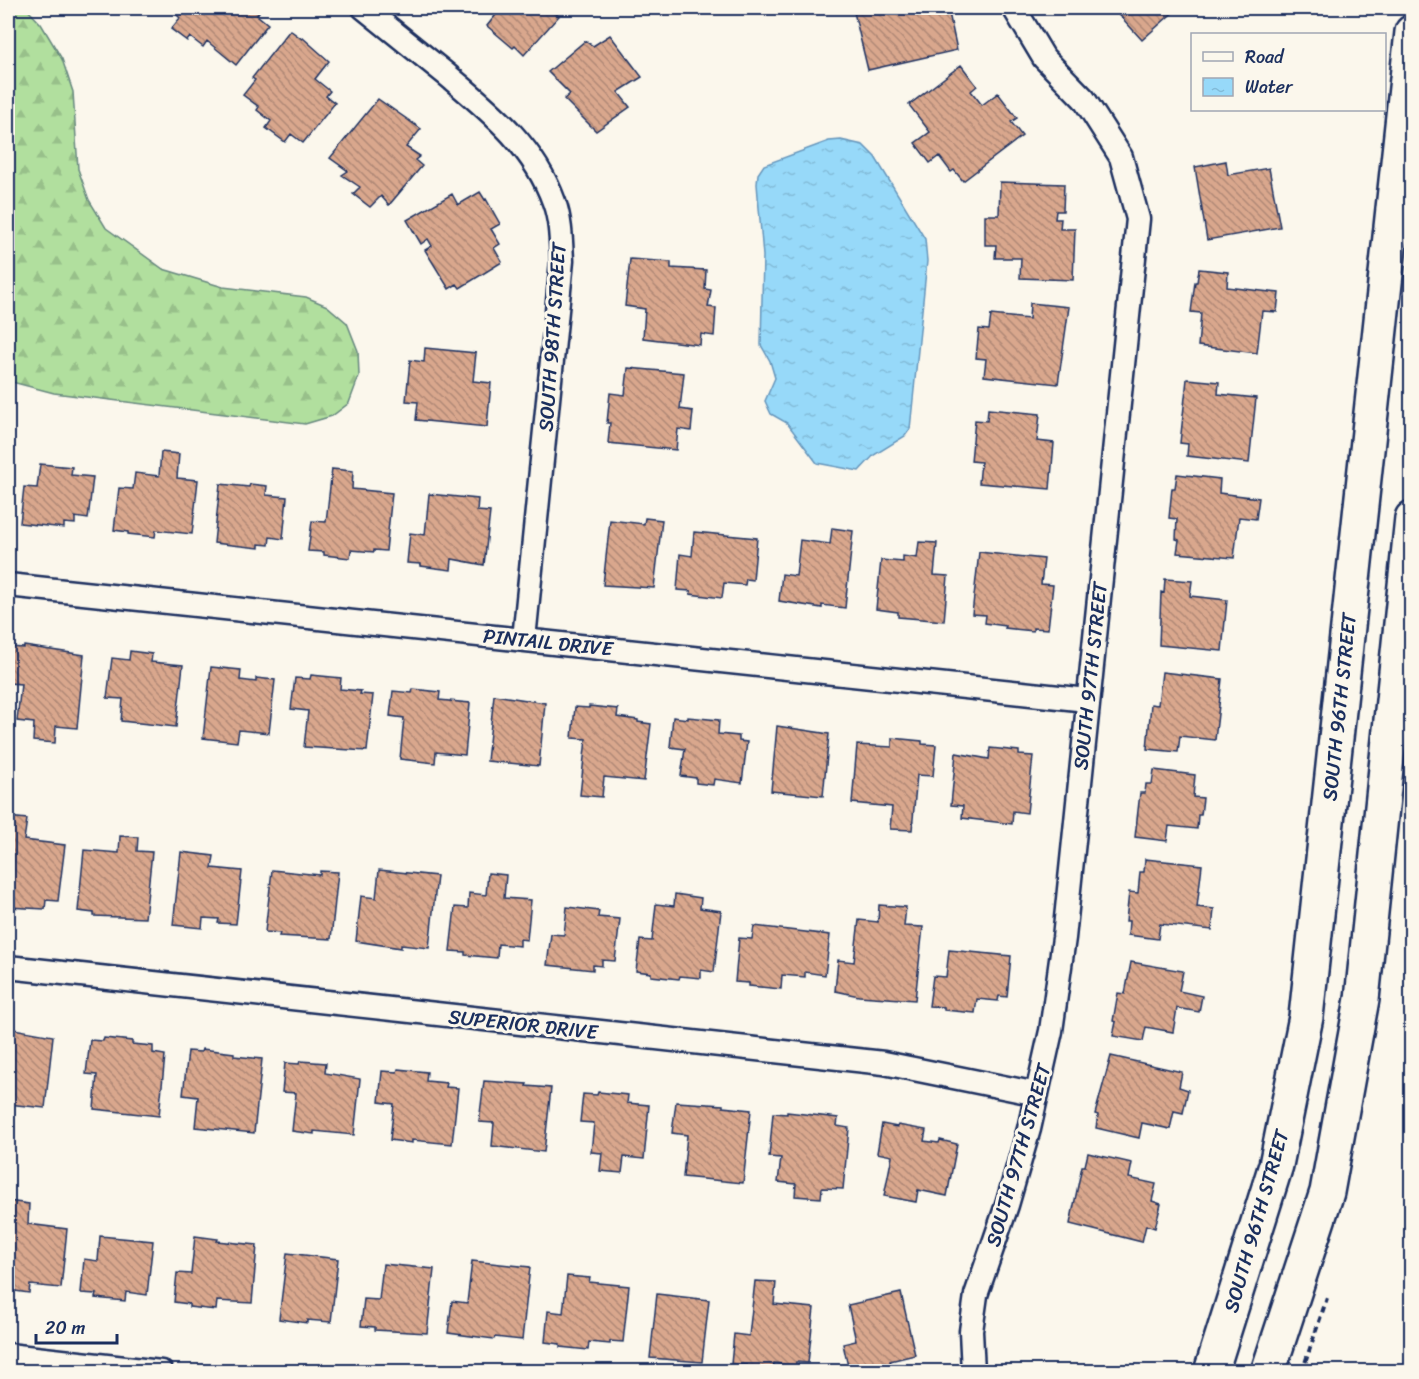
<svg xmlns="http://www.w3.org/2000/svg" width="1419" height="1379" font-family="Sriracha,sans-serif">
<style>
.forest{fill:url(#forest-firs);stroke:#66877e;stroke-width:1.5}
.water{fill:url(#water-ripples);stroke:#6595bb;stroke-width:1.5}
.building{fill:url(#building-back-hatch);stroke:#1b2f5e;stroke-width:1.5}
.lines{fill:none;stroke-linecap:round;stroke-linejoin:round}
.street-casing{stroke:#1b2f5e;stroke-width:27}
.secondary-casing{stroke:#1b2f5e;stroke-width:38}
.path{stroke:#1b2f5e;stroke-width:4;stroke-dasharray:6 4.5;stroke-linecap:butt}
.street{stroke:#fbf7ec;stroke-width:22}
.secondary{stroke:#fbf7ec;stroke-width:33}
.labels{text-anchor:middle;stroke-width:6;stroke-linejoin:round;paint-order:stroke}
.street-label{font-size:20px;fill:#1b2f5e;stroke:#fbf7ec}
</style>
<defs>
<pattern id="forest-firs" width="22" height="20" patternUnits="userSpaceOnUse" patternTransform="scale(1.5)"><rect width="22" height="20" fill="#b1df9e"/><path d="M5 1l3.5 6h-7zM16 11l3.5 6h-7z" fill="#98c08a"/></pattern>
<pattern id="water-ripples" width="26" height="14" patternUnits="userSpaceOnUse" patternTransform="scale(1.5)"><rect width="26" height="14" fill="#97d9f9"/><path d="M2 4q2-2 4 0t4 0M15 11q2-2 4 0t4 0" fill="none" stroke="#82bbd8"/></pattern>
<pattern id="building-back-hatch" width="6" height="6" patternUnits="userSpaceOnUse" patternTransform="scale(1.5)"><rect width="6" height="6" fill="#d9a78d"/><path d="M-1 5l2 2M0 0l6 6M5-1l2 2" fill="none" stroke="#af8876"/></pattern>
</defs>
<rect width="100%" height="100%" fill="#fbf7ec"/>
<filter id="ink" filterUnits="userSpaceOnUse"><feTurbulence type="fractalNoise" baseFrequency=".0167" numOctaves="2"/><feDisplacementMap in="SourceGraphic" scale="12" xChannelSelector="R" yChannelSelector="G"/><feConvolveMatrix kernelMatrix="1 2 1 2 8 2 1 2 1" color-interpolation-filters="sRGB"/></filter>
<g filter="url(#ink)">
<path class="forest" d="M8,8H26L41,24L62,59L73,92L78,169L89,200L106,228L163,269L223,287L306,297L327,306L347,323L358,351L359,376L349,403L332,416L305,424L54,393L8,381Z"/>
<path class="water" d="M841,140L863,145L875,157L925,239L927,261L910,429L905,436L874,455L859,471L817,463L787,423L771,414L765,401L775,378L770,361L761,345L763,256L757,184L758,174L764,165L829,141Z"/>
<path class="building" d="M181,8H242L244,9L245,8H254L259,12L257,15L268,24L236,65L207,41L203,47L190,37L187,41L171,29L180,18L176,14Z
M496,8H547L559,16L524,55L515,46L513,48L487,26L499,11Z
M853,8H948L957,50L868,70Z
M1113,8H1178L1142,40Z
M290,30L302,39L303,38L329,61L315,79L330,91L326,96L335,103L303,143L291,134L285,142L266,128L271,121L257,110L259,107L243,95L255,80L252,78Z
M610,35L642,77L618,92L630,107L596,131L564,99L570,94L548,72L585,41L593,46Z
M961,65L977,86L971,91L982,105L998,93L1017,118L1011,122L1022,136L963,181L954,170L951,172L939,156L930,163L915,143L930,132L909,105Z
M378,99L421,129L406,147L420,156L415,160L422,166L389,205L381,196L370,207L353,194L360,187L342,175L348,171L330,158Z
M1226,161L1228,175L1269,168L1280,227L1207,240L1195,167Z
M1000,182L1064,184L1063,211H1056L1055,219H1061L1060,229H1075L1073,280L1020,278L1021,258H995L996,245H985V215H999Z
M480,192L485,200L486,199L500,224L491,229L500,244L494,248L502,262L460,288L457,284L449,289L425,250L432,246L428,239L421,244L407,220L452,194L458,205Z
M630,259L671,262V268L706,270L705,289L711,290L708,307L716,308L714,336L701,334L700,345L643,338L645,309L625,306Z
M1199,269L1228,272L1227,287L1279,293L1277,312L1262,311L1257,353L1198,346L1201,313L1191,312L1195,282H1197Z
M1030,303L1069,307L1058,384L984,376L986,359L976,358L979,329L989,330L991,315L1029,319Z
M425,348L476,353L473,381L491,383L487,427L416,420L418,402L406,401L410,360L424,362Z
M628,368L684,373L680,409L693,411L691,431L678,429L676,450L608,443L610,423H607L610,393L625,395Z
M1187,379L1219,382L1218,394L1256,398L1249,463L1187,456L1188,444L1180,443Z
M988,409L1040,414L1037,441L1054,443L1050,489L979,483L981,462L971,461L975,420L987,421Z
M161,452L179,454L177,478L198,480L192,534L156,530L155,537L128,534V532L114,530L119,488L133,489L135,473L159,476Z
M40,464L72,467L71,475L93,477L88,519L75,517V524L64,523V528L20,523L24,487L37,488Z
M332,469L353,471L352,489L392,493L386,551L374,550V552L351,550L350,558L324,555V552L308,551L312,521L326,522Z
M1177,474L1220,479L1219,493L1259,498L1256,519L1239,517L1234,558L1177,553L1179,540L1176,539L1177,519L1169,518L1172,488H1175Z
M220,484L249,487L250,484L267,486L266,495L287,497L283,539L270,537L269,545L259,544V548L214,543Z
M429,494L478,499L477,511L490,512L484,565L452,559L451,570L421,566V564L407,563L410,533L425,535Z
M645,518L662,520L654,588L603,585L610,520L644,524Z
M832,528L853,531L845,608L822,605V608L779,601L782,574L796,576L800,540L830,544Z
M694,532L757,538L753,580L746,579L745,585L724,583L722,598L690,594L691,591L677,590L680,554L692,556Z
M919,542L937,543L934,575L948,576L944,621L898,617V612L876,609L881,560L903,562V556L917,558Z
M979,552L1044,559L1041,584L1053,585L1048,629L1033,628V631L1005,628L1006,626L985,623L986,615L972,614Z
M1165,579L1192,581L1190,596L1227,600L1222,651L1159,645L1161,592L1164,593Z
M24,646L84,655L77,728L56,726L55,743L33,741L34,723L17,721L21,684L8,683L9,647L24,648Z
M130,651L152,654L151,662L183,665L176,727L121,721L123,699L107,698L112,658L129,660Z
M211,667L241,670L240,680L256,682V678L275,680L269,733L239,730L237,742L203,738Z
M1162,672L1222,679L1215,740L1180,736L1178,752L1147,749L1151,704L1158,705Z
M311,675L341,678L340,689L361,691L360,694L373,695L367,751L304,747L308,711L291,709L295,678L310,679Z
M413,689L440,692L439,700L470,703L465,755L436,752L435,763L400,759L404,718L390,716L393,691L412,693Z
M494,695L545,703L539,766L487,761Z
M589,706L618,709L617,717L638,720V722L651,724L644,781L604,777L602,797L580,795L586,739L572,738L575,707L589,708Z
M673,717L688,719V717L719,720L718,734L739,736V741L747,742L742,783L714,779L713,785L696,783V778L681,776L685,749L670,747Z
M777,726L829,734L823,796L771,791Z
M892,738L922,741V744L936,745L933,776L917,775L912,830L890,829L892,807L852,803L857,745L892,747Z
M990,748L1019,751V755L1033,756L1027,813L1013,811L1012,824L962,818L963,806L951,805L956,753L989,759Z
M1154,770L1195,775L1193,797L1203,798L1201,815H1198L1197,829L1169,826L1167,841L1135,837L1140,793H1145L1146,784H1152Z
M8,817L27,819L24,840L65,845L58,901L46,900L45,909L8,907Z
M120,836L138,837L137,851L152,852L145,918L94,916V913L78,911L84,850L119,853Z
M181,852L214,856L212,868L242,871L236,924L218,923L219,919L203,918L202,928L173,925Z
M1145,859L1202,865L1197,907L1214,909L1212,930L1160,924L1158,939L1128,935L1129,921H1126L1129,892L1138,893L1140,872H1144Z
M272,870L320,875V871L338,872L331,939L279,936L280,933L265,932Z
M379,870L437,876L429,948L401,945V948L356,941L361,896L376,898Z
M488,873L506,875L504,898L531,900L527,940L520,939V946L498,944L497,958L465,955V952L450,951L455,907L468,908L469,893L486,895Z
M675,894L701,898L700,908L721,911L714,972L701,970V978L680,976L679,979L651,976V973L636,971L640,940L652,941L656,904L674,906Z
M879,905L906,907L904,926L923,927L915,1000L859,996L835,991L838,960L854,962L859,920L878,922Z
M567,907L599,911L598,917L620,919L615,961L602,960V966L593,965V970L547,965L551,934L564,935Z
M754,926L830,935L825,975L805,972V977L782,975L781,989L749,986V983L735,982L739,938L752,939Z
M949,950L1011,956L1007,997L999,996L998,1001L977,999L975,1013L944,1010V1007L929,1006L933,976L946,977Z
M1131,962L1183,971L1179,991L1202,996L1199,1012L1177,1008L1173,1032L1146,1027L1143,1041L1113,1036L1116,1022L1113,1021L1118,993L1125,994Z
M8,1028L53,1036L45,1108L8,1104Z
M104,1038L132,1041V1044L153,1046V1053L165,1055L159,1116L94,1109L97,1075L86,1074L90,1040L103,1041Z
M202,1049L234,1053V1056L262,1059L254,1133L195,1127L198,1097L183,1095L188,1051L201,1052Z
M1111,1056L1182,1072L1179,1087L1188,1090L1183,1113L1174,1111L1170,1129L1142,1123L1139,1138L1096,1128L1098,1115L1095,1114Z
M300,1061L326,1063L325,1073L360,1079L354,1135L314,1131V1134L292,1131L296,1093L282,1092L285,1063L299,1064Z
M398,1069L427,1072L426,1081L447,1083L446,1087L458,1088L452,1144L412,1140V1143L390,1140L394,1104L379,1102L382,1071L397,1072Z
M484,1081L527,1084L526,1086L551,1088L544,1152L492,1146L494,1123L479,1122Z
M598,1092L628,1095L627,1103L649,1105L644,1159L624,1157L622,1173L600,1171L602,1153L591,1152L594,1123L580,1122L583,1094L597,1095Z
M676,1102L723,1105V1107L751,1110L743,1183L683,1177L687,1135L672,1133Z
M787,1112L838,1118L837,1126L849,1128L843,1189L822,1188L821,1198L795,1196L796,1184L778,1182L781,1158L769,1157L773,1113L787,1114Z
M882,1124L897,1127L898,1125L926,1130L924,1141L939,1143L940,1140L957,1144L947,1196L918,1190L916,1202L884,1196L892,1156L877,1153Z
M1088,1153L1132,1163L1129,1178L1156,1184L1152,1201L1161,1204L1155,1228L1146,1225L1142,1242L1070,1224L1082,1166H1085Z
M8,1201L29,1204L28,1224L67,1229L61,1288L30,1285L29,1293L8,1290Z
M100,1236L153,1241L147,1295L126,1292L125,1301L95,1298L96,1294L81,1293L84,1259L98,1261Z
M195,1236L218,1239L217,1241L257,1245L252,1303L217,1301L216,1310L189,1307V1304L174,1302L177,1273L191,1274Z
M287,1253L338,1259L331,1322L307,1320V1323L279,1319Z
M472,1261L530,1267L522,1340L495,1337L494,1339L448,1333L452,1301L467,1303Z
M383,1264L434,1269L427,1333L375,1330V1327L361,1326L364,1299L379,1300Z
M567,1276L590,1278L589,1282L629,1286L623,1342L610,1341V1344L589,1342L588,1350L560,1347V1344L545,1342L548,1311L563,1313Z
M755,1281L776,1282L774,1304L814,1308L808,1363L796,1362V1366L774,1363L773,1371L746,1369L747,1365L731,1364L734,1334L749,1336Z
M901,1293L915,1355L890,1361L891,1363L849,1371L843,1344L856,1341L848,1305Z
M657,1294L709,1300L702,1362L650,1358Z"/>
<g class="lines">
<g class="street-casing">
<path id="street" d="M364,8C391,30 419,52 446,74C490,111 534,146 554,202C561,221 561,242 562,261L524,639
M8,585L1087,700
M8,967L884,1063L1037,1094
M8,1355L161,1372
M973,1372L971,1331L976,1295L1007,1205L1029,1129L1051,1031L1064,938L1138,219L1121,157L1084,99L1044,58L1014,8"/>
</g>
<g class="secondary-casing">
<path id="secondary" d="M1211,1372L1276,1165L1306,1017L1412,32
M1268,1372L1327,1192L1362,999L1412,518"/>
</g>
<path class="path" d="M1302,1372L1327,1298"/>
<use href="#street" class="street"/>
<use href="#secondary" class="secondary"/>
</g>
</g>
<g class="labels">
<g class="street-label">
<text transform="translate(552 337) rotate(-86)" y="7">SOUTH 98TH STREET</text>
<text transform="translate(548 642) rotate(6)" y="7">PINTAIL DRIVE</text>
<text transform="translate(1090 676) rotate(-84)" y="7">SOUTH 97TH STREET</text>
<text transform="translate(1339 707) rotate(-84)" y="7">SOUTH 96TH STREET</text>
<text transform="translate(523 1024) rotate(6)" y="7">SUPERIOR DRIVE</text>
<text transform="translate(1018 1155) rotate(-74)" y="7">SOUTH 97TH STREET</text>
<text transform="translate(1256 1221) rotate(-74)" y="7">SOUTH 96TH STREET</text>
</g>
</g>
<rect width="1419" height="1379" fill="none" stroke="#fbf7ec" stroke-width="30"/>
<rect x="15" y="15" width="1389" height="1349" fill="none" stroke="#1b2f5e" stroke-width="2" filter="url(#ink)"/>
<rect x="1191" y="33" width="195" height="78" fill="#fbf7ec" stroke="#a1a7b3" stroke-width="1.5"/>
<rect x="1203" y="52" width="30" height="9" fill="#fbf7ec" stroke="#a1a7b3" stroke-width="1.5"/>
<text x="1245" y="63" font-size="18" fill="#1b2f5e">Road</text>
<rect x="1203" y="78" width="30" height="18" fill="url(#water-ripples)" stroke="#a1a7b3" stroke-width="1.5"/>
<text x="1245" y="93" font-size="18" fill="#1b2f5e">Water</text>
<path d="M36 1334v9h81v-9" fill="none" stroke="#1b2f5e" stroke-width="3"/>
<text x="45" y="1334" font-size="18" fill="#1b2f5e" stroke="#fbf7ec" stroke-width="4.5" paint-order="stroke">20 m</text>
</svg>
